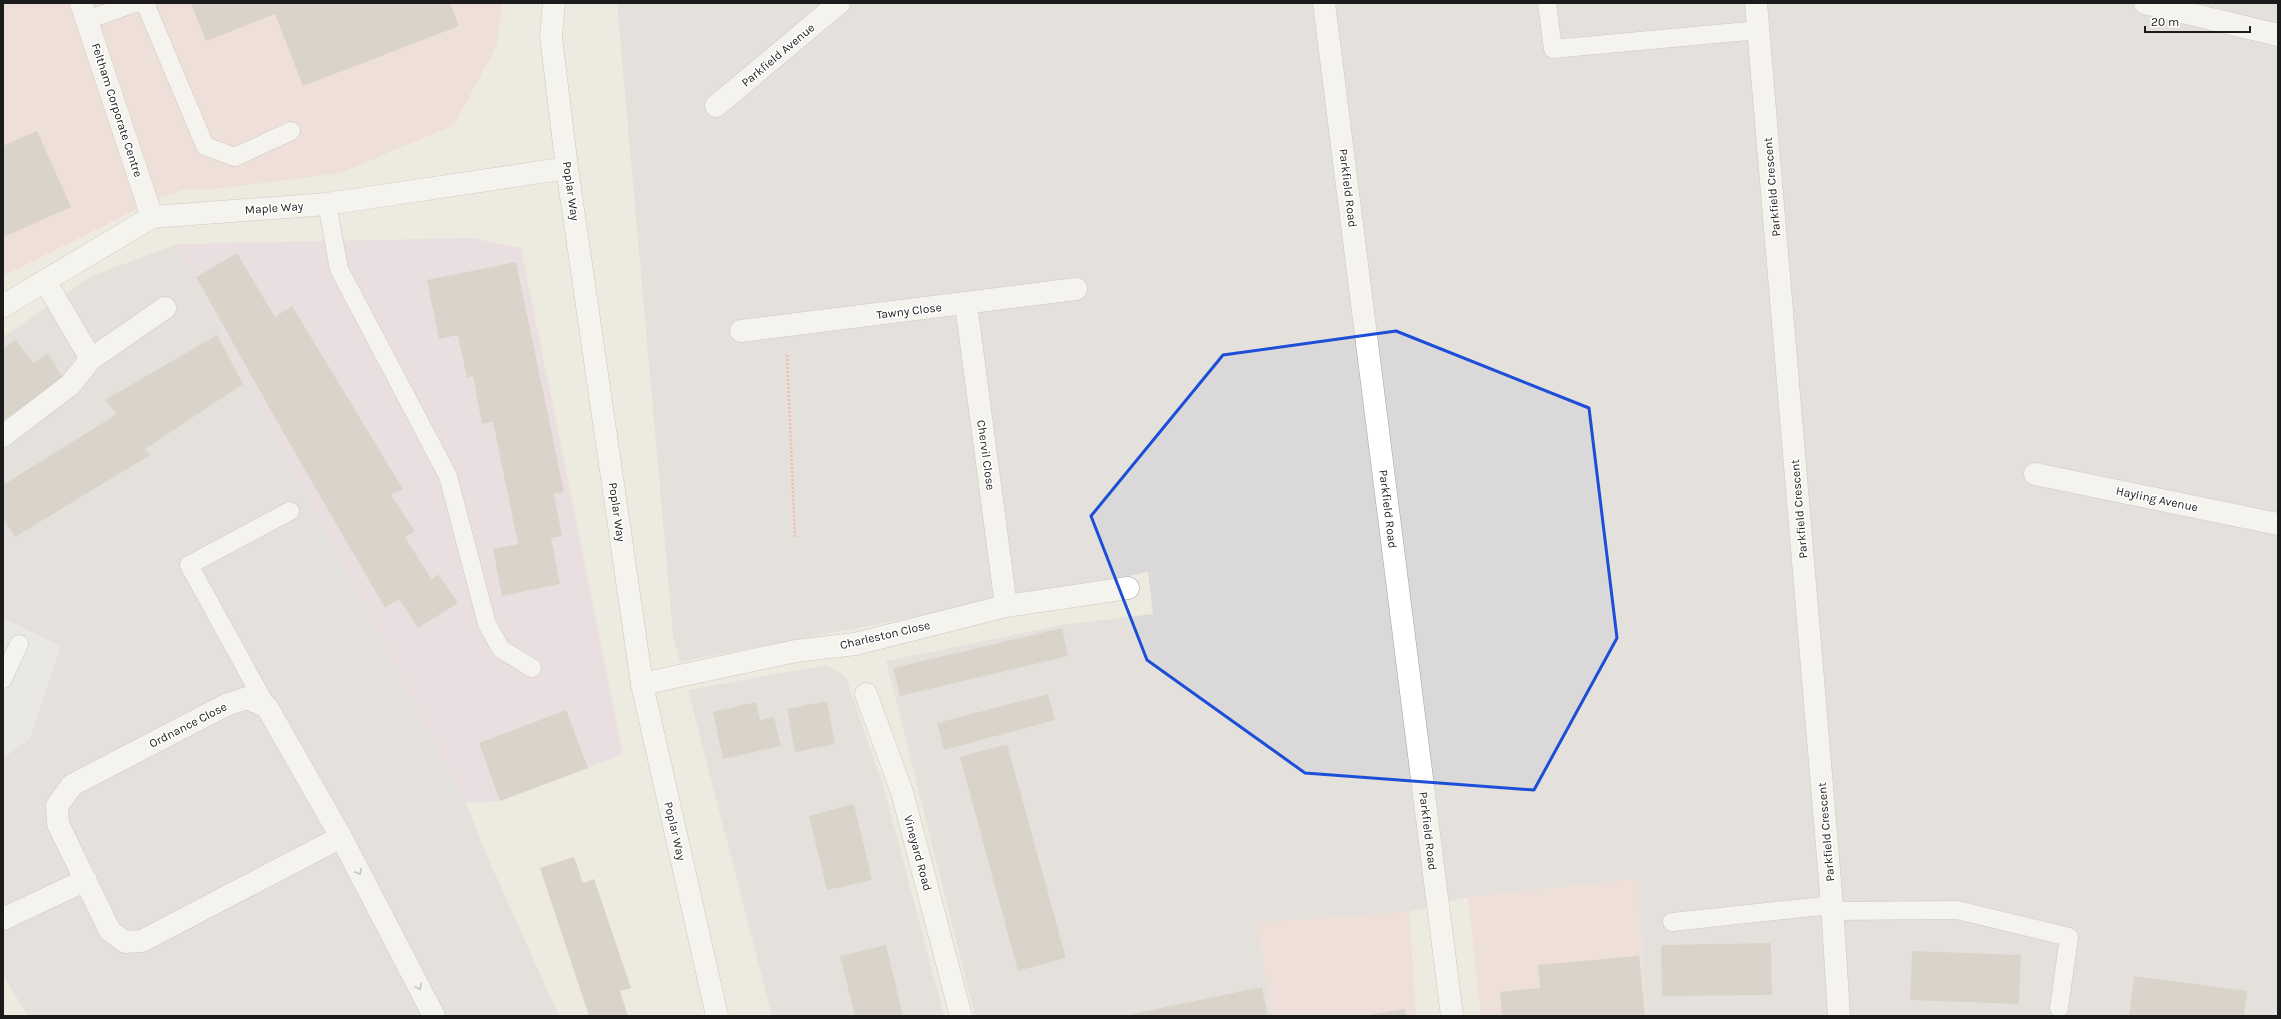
<svg xmlns="http://www.w3.org/2000/svg" width="2281" height="1019" font-family="Karla,sans-serif">
<style>
.residential{fill:#dad8d8}
.commercial{fill:#efd3cf}
.industrial{fill:#e7d2e1}
.parking{fill:#e7e7e7}
.building{fill:#c2b9b0}
.lines{fill:none;stroke-linecap:round;stroke-linejoin:round}
.service-casing{stroke:#a2a2a2;stroke-width:19}
.minor-casing{stroke:#a2a2a2;stroke-width:23}
.tertiary-casing{stroke:#a2a2a2;stroke-width:23}
.path{stroke:#fd8262;stroke-width:2.5;stroke-dasharray:2 2;stroke-linecap:butt}
.service{stroke:#fff;stroke-width:18}
.minor{stroke:#fff;stroke-width:22}
.tertiary{stroke:#fff;stroke-width:22}
.oneway{stroke:#989898}
.marked{fill:none;stroke:#1d4ed8;stroke-width:3;stroke-linejoin:round}
.labels{text-anchor:middle;stroke-width:3;stroke-linejoin:round;paint-order:stroke}
.street-label{font-size:12px;fill:#1b1b1b;stroke:#fff}
</style>
<rect width="100%" height="100%" fill="#edeae0"/>
<path class="residential" d="M617,3H2278V1016H1647L1637,879L1468,897L1409,912L1257,923L1273,1016H975L886,661L1062,625L1153,614L1148,572L680,662L673,635Z
M177,244L466,803L487,856L559,1016H28L3,975V337L92,276Z
M827,665L846,677L885,792L944,1016H772L688,690Z"/>
<path class="commercial" d="M3,3H502L497,45L454,125L340,173L214,189H186L159,198L3,276Z
M1637,879L1647,1016H1481L1468,897Z
M1409,912L1416,1016H1273L1257,923Z"/>
<path class="industrial" d="M471,238L521,248L623,754L500,801L466,803L177,244Z"/>
<path class="parking" d="M3,618L61,646L30,739L3,758Z"/>
<path class="building" d="M191,3H450L459,26L303,86L275,14L206,41Z
M37,131L71,207L3,237V146Z
M237,253L275,317L292,306L403,489L391,495L415,531L405,537L432,580L438,574L458,603L418,628L399,599L385,608L275,418L196,277Z
M516,262L564,492L554,494L562,536L551,538L560,584L502,596L493,549L518,544L493,422L482,424L473,376L467,378L458,335L439,339L427,280Z
M217,335L243,384L145,449L150,455L15,537L3,518V485L117,414L105,400Z
M16,340L33,363L48,353L64,380L3,420V349Z
M1062,628L1068,656L900,696L893,668Z
M1048,694L1055,720L944,750L937,723Z
M827,701L835,744L795,752L787,709Z
M756,702L760,720L774,717L781,746L723,759L713,712Z
M566,710L588,768L500,801L479,743Z
M1007,744L1066,958L1018,971L960,757Z
M854,804L872,880L827,890L809,816Z
M574,857L583,883L594,879L631,988L620,991L628,1016H589L540,868Z
M1771,943L1772,995L1662,996L1661,945Z
M886,945L903,1016H855L840,956Z
M1912,951L2021,955L2019,1004L1910,1000Z
M1639,956L1645,1016H1502L1500,992L1540,988L1538,965Z
M2134,976L2247,991L2244,1016H2129Z
M1262,987L1268,1016H1132V1014Z
M1405,1009L1406,1016H1368V1015Z"/>
<g class="lines">
<g class="service-casing">
<path id="service" d="M145,3L205,146L235,157L291,131
M1547,3L1553,49L1759,30
M87,20L135,3
M327,204L339,269L448,476L487,624L501,649L532,668
M3,679L19,644
M267,707L189,565L290,511
M1833,911L1957,910L2069,937L2059,1008
M1672,922L1832,905"/>
</g>
<g class="minor-casing">
<path id="minor" d="M81,3L152,217
M1324,3L1452,1016
M1756,3L1832,905L1839,1016
M2145,3L2278,35
M716,106L839,3
M45,281L91,359
M966,304L1006,606
M3,306L152,217L327,204L567,168
M741,331L1076,289
M3,436L70,385L91,359L165,308
M2035,474L2278,524
M642,684L796,651L855,644L1006,606L1128,588
M866,694L902,792L961,1016
M247,698L267,707L341,837L142,941L125,942L110,931L58,824L57,806L72,785L226,705Z
M341,837L434,1016
M3,919L86,880"/>
</g>
<g class="tertiary-casing">
<path id="tertiary" d="M554,3L551,37L567,168L642,684L717,1016"/>
</g>
<path class="path" d="M787,355L795,537"/>
<use href="#service" class="service"/>
<use href="#minor" class="minor"/>
<use href="#tertiary" class="tertiary"/>
</g>
<defs><path id="oneway-chevron" d="M-2-3.5L2.5 0L-2 3.5" fill="none" stroke-width="1.6" stroke-linecap="round" stroke-linejoin="round"/></defs>
<g class="oneway">
<use href="#oneway-chevron" transform="translate(359 872) rotate(62)"/>
<use href="#oneway-chevron" transform="translate(419 987) rotate(62)"/>
</g>
<path d="M0 0H2281V1019H0ZM1396,331L1589,408L1617,638L1534,790L1305,773L1147,660L1091,516L1223,355Z" fill="#edeae0" fill-opacity=".55" fill-rule="evenodd"/>
<path class="marked" d="M1396,331L1589,408L1617,638L1534,790L1305,773L1147,660L1091,516L1223,355Z"/>
<g class="labels">
<g class="street-label">
<text transform="translate(778 55) rotate(-40)" y="4">Parkfield Avenue</text>
<text transform="translate(117 110) rotate(72)" y="4">Feltham Corporate Centre</text>
<text transform="translate(1772 187) rotate(-95)" y="4">Parkfield Crescent</text>
<text transform="translate(1348 188) rotate(83)" y="4">Parkfield Road</text>
<text transform="translate(571 191) rotate(82)" y="4">Poplar Way</text>
<text transform="translate(274 208) rotate(-4)" y="4">Maple Way</text>
<text transform="translate(909 311) rotate(-7)" y="4">Tawny Close</text>
<text transform="translate(986 455) rotate(82)" y="4">Chervil Close</text>
<text transform="translate(2157 499) rotate(12)" y="4">Hayling Avenue</text>
<text transform="translate(1388 509) rotate(83)" y="4">Parkfield Road</text>
<text transform="translate(1799 509) rotate(-95)" y="4">Parkfield Crescent</text>
<text transform="translate(617 512) rotate(82)" y="4">Poplar Way</text>
<text transform="translate(885 635) rotate(-13)" y="4">Charleston Close</text>
<text transform="translate(188 725) rotate(-27)" y="4">Ordnance Close</text>
<text transform="translate(675 831) rotate(77)" y="4">Poplar Way</text>
<text transform="translate(1428 831) rotate(83)" y="4">Parkfield Road</text>
<text transform="translate(1826 832) rotate(-95)" y="4">Parkfield Crescent</text>
<text transform="translate(918 853) rotate(75)" y="4">Vineyard Road</text>
</g>
</g>
<rect width="2281" height="1019" fill="none" stroke="#1b1b1b" stroke-width="8"/>
<path d="M2145 26v6h105v-6" fill="none" stroke="#1b1b1b" stroke-width="2"/>
<text x="2151" y="26" font-size="12" fill="#1b1b1b" stroke="#ffffff" stroke-width="3" paint-order="stroke">20 m</text>
</svg>
